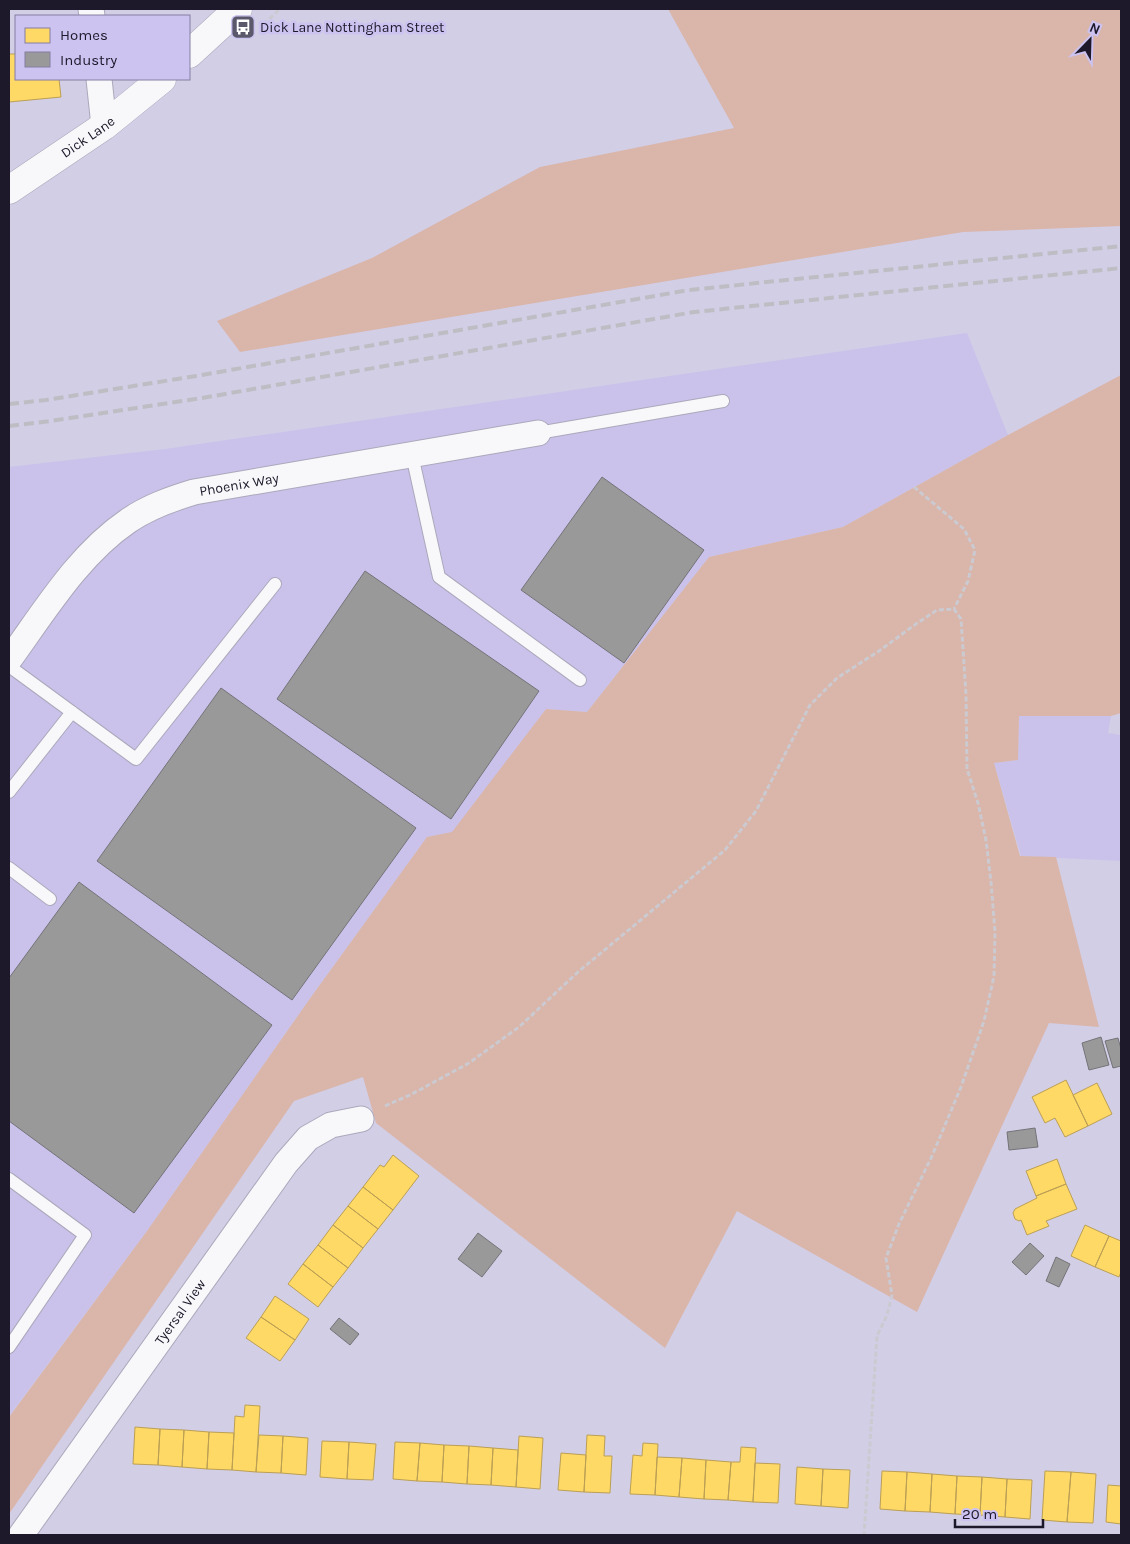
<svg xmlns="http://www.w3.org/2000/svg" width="1130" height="1544" font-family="Karla,sans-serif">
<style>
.built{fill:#cac2ea}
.green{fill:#dab5aa}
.homes{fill:#ffd966;stroke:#bb9f54}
.industry{fill:#999;stroke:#747378}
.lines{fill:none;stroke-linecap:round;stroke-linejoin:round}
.lane-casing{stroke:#aca8bb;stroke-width:14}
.street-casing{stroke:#aca8bb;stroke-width:27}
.secondary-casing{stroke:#aca8bb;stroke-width:29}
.path{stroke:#cbcad1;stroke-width:3;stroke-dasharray:5 2.5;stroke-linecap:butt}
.lane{stroke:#f8f8fb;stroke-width:12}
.street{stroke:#f8f8fb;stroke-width:25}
.secondary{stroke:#f8f8fb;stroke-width:28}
.rail{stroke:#bebdc4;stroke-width:4;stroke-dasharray:10 5;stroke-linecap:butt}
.labels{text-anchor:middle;stroke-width:5;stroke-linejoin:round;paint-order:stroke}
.poi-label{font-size:14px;fill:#1d192a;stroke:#ccc3f1;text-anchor:start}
.street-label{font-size:14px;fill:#1d192a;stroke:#ccc3f1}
</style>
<rect width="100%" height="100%" fill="#d2cee6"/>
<path class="built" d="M967,333L1008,435L843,527L709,557L587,712L546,709L452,833L427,837L311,997L147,1231L9,1416V467L165,449Z
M1019,716H1111L1108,733L1121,735V861L1021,856L994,763L1018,760Z"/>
<path class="green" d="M668,9H1121V226L963,232L240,352L217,321L372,258L540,167L734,128Z
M1121,375V713L1111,716H1019L1018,760L994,763L1020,856L1056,857L1099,1027L1049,1023L917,1312L737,1211L665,1348L376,1123L363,1077L294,1101L9,1514V1417L147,1231L311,997L427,837L452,832L546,709L587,712L709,557L843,527L1008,435Z"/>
<path class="homes" d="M9,54H16V79H59L61,97L9,102Z
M1066,1080L1088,1126L1065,1137L1055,1118L1045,1123L1032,1097Z
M1097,1083L1112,1114L1088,1126L1073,1095Z
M393,1155L419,1176L393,1210L363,1187L380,1165L384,1167Z
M1057,1159L1066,1184L1036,1196L1026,1171Z
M1066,1184L1077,1209L1046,1221L1049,1226L1027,1235L1021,1220L1019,1221L1015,1219L1013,1213L1015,1209L1037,1198L1036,1196Z
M363,1187L393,1210L378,1229L348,1206Z
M348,1206L378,1229L363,1248L333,1225Z
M333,1225L363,1248L348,1268L318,1245Z
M1085,1225L1109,1236L1095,1267L1071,1256Z
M1109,1236L1121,1241V1272L1119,1277L1095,1267Z
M318,1245L348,1268L333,1287L303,1264Z
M303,1264L333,1287L318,1307L288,1284Z
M275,1296L309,1319L295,1340L261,1317Z
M261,1317L295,1340L280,1361L246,1338Z
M245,1405L260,1406L256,1472L232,1470L235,1416L244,1417Z
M135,1427L160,1429L158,1465L133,1464Z
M160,1429L184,1430L182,1467L158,1465Z
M184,1430L209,1432L207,1469L182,1467Z
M209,1432L234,1433L232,1470L207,1469Z
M259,1435L283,1436L281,1473L256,1472Z
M587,1435L605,1436L604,1456H612L610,1493L584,1492Z
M283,1436L308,1438L306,1475L281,1473Z
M519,1436L543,1438L540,1489L516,1487Z
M322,1441L349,1442L347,1479L320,1477Z
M349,1442L376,1444L373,1480L347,1479Z
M395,1442L420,1443L417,1481L393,1479Z
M420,1443L444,1445L442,1482L417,1481Z
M643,1443L658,1444L655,1495L630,1494L633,1455L642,1456Z
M444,1445L469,1446L467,1484L442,1482Z
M469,1446L493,1448L491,1485L467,1484Z
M741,1447L756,1448L753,1502L728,1500L731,1462H740Z
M493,1448L518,1450L516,1487L491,1485Z
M561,1453L586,1455L584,1492L558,1490Z
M657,1457L682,1458L679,1497L655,1495Z
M682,1458L706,1460L704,1499L679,1497Z
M706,1460L731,1462L728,1500L704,1499Z
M755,1463L780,1464L778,1503L753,1502Z
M797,1467L823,1469L821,1506L795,1504Z
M823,1469L850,1470L848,1508L821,1506Z
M882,1471L907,1472L905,1511L880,1509Z
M1045,1471L1071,1472L1067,1522L1042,1520Z
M907,1472L932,1474L930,1512L905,1511Z
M1071,1472L1096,1474L1093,1523L1067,1522Z
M932,1474L957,1476L955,1514L930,1512Z
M957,1476L982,1477L980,1515L955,1514Z
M982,1477L1007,1479L1005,1517L980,1515Z
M1007,1479L1032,1480L1030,1519L1005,1517Z
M1108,1485L1121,1486V1524L1106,1522Z"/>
<path class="industry" d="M602,477L704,550L624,663L521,590Z
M365,571L539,691L451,819L277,699Z
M221,688L416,828L292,1000L97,861Z
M79,882L272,1025L134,1213L9,1121V978Z
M1101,1037L1109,1065L1089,1070L1082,1043Z
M1118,1038L1121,1049V1066L1113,1068L1105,1041Z
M1035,1128L1038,1147L1009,1150L1007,1132Z
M478,1233L502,1251L482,1277L458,1259Z
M1030,1243L1044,1256L1026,1275L1012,1262Z
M1056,1257L1070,1264L1059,1287L1046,1281Z
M339,1318L359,1334L350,1345L330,1329Z"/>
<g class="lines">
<g class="lane-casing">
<path id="lane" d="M538,433L723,401
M412,455L439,577L580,680
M9,666L136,759L275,584
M9,792L72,712
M9,868L50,899
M9,1179L85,1235L9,1347"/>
</g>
<g class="street-casing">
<g id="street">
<path d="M91,9L92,16"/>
<path d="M99,79L104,126"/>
<path id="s1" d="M9,660C44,612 78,555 128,521C148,507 171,499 194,492L538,433"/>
<path id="s2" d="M21,1535L286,1163L308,1138L331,1125L361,1119"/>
</g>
</g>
<g class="secondary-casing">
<g id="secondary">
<path d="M189,54L238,9"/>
<path id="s3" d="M9,190L104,126L162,79"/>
</g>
</g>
<path class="path" d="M264,24L280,9
M914,487L964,529L975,550L968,581L954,609
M385,1106L412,1094L469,1063L519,1027L578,972L725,850L756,811L810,705L837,678L879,651L913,626L937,610L954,609L961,619L966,694L967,769L978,803L986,840L991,882L995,932L994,976L984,1021L961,1087L932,1156L899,1224L886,1258L892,1295L887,1315L877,1336L864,1535"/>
<use href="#lane" class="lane"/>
<use href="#street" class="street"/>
<use href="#secondary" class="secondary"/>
<path class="rail" d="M9,404L46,400L196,376L689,290L1121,246
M9,426L51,421L202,398L694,312L1121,268"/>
</g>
<defs>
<g id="bus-square" transform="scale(1.25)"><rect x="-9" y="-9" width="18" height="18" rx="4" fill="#5c586c" stroke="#ccc3f1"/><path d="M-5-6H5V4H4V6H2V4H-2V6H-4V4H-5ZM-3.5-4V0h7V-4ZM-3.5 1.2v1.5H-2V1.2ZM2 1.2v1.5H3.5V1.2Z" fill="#fff"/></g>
</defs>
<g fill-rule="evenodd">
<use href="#bus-square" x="243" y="27"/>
</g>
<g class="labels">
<g class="poi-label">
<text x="260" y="32">Dick Lane Nottingham Street</text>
</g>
<g class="street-label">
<text dy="5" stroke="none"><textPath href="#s3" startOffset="95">Dick Lane</textPath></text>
<text dy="5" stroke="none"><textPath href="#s1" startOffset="302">Phoenix Way</textPath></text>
<text dy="5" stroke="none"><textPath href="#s2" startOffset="274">Tyersal View</textPath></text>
</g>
</g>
<rect width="1130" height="1544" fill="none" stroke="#1d192a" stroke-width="20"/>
<rect x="15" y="15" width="175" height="65" fill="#ccc3f1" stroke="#867fa1"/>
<rect x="25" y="28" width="25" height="15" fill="#ffd966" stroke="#867fa1"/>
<text x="60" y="40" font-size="15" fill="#1d192a">Homes</text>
<rect x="25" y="52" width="25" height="15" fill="#999999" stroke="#867fa1"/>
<text x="60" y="65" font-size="15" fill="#1d192a">Industry</text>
<g transform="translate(1090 40) rotate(23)" stroke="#ccc3f1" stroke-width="4" paint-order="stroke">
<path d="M0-4L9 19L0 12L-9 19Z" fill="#1d192a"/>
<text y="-8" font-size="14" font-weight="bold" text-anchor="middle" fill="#1d192a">N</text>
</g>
<path d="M955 1519v8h88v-8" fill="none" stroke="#1d192a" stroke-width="2.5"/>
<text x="962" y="1519" font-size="15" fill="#1d192a" stroke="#ccc3f1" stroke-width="4" paint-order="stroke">20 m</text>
</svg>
